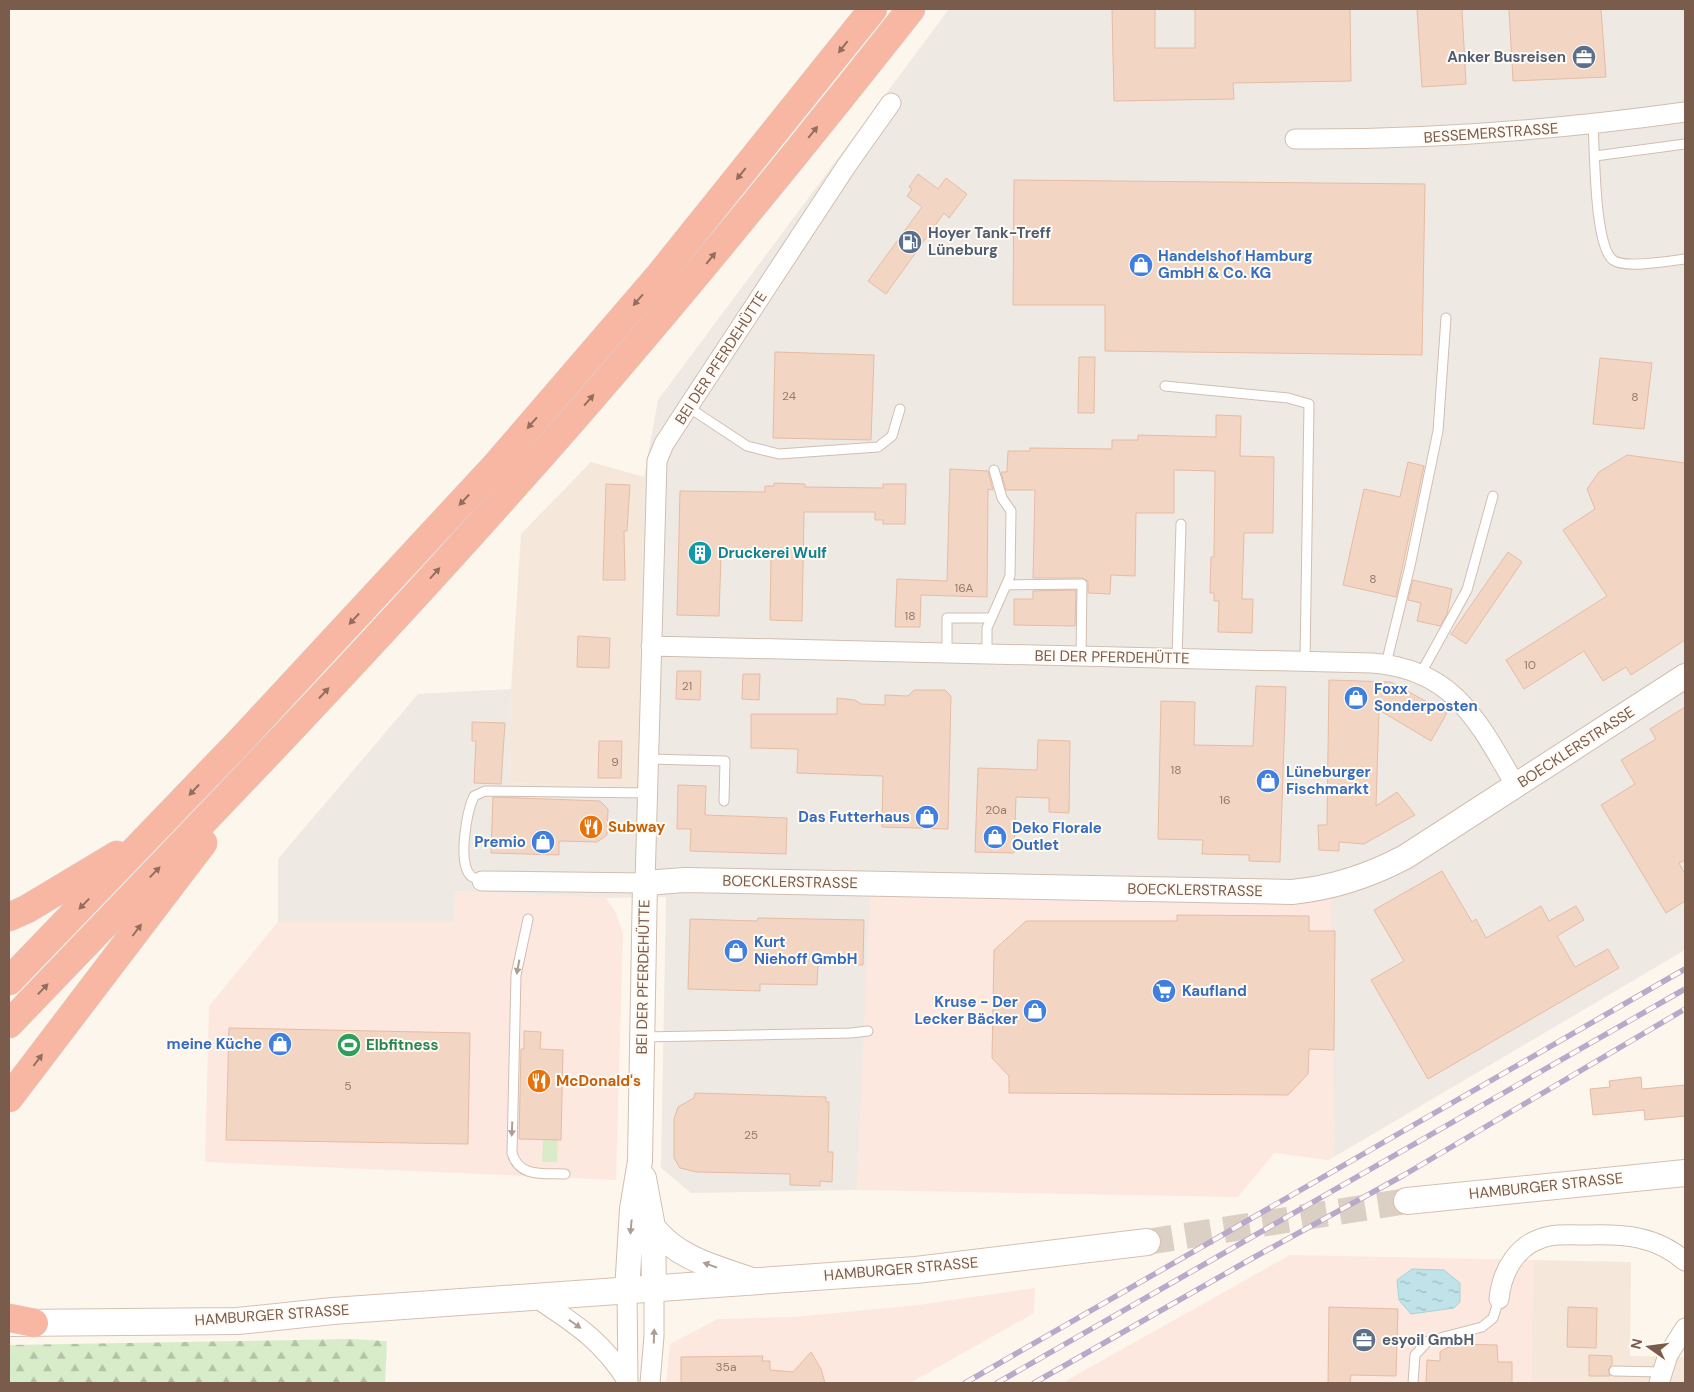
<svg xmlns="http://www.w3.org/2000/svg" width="1694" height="1392" font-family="'DM Sans',sans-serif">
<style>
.residential{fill:#f5e8da}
.commercial{fill:#fde8e0}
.industrial{fill:#efe9e4}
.green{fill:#d8ecc9}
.forest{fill:url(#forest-firs)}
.water{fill:url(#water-ripples);stroke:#a5d3da}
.building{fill:#f3d5c3;stroke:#e6bba3}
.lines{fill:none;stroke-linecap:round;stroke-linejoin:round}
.secondary-tunnel{stroke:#dcd0c4;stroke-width:26;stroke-dasharray:26 13;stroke-linecap:butt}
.service-casing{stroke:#d1beb0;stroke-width:11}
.minor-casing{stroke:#d1beb0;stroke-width:21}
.tertiary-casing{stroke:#d1beb0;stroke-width:26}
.secondary-casing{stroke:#d6c0b0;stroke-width:28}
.motorway-casing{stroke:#dad1cd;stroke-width:29}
.service{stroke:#fff;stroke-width:9}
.minor{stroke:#fff;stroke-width:19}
.tertiary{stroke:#fff;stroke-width:24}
.secondary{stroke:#fff;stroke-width:26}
.motorway{stroke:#f7b7a3;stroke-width:28}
.rail-casing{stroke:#b9a8c9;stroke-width:5.5}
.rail{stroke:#fffaf3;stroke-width:4;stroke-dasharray:11;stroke-linecap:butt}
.oneway{fill:#936e5e}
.oneway2{fill:#af9d94}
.labels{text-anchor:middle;stroke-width:4;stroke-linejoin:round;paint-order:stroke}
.number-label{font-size:12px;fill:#987a6a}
.service-label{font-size:15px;font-weight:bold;fill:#4e5e75;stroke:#fffaf3;text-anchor:start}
.street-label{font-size:15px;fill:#7a5c4d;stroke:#fffaf3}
.shop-label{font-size:15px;font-weight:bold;fill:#366cbe;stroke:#fffaf3;text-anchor:start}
.culture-label{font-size:15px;font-weight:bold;fill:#0d838f;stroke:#fffaf3;text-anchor:start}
.food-label{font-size:15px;font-weight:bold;fill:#c56008;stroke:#fffaf3;text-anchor:start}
.leisure-label{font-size:15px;font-weight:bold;fill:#27864d;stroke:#fffaf3;text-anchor:start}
</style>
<defs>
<pattern id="forest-firs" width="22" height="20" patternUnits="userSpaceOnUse" patternTransform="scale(1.25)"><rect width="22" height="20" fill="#d8ecc9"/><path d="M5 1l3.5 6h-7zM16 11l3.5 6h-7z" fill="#b4c2a5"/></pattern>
<pattern id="water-ripples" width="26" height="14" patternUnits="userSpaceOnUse" patternTransform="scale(1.25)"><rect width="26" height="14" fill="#bfe3e8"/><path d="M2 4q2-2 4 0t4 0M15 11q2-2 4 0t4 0" fill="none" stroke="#a0bbbe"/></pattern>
</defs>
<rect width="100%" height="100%" fill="#fdf6ec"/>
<path class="residential" d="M591,462L644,477L638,788L509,783L511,689L521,534Z
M1533,1260L1631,1262L1630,1356L1685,1357V1383H1531Z"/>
<path class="commercial" d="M455,891L606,898L616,913L623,934L616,1180L205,1162L209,1006L278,922H454Z
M869,894L1332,898L1334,1157L1328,1160L1274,1153L1238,1197L857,1190Z
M1290,1255L1533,1260L1531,1383H1062Z
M1035,1288L1034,1313L910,1383H666L670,1344L718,1319L794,1317L918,1305Z"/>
<path class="industrial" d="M949,9H1685V950L1334,1157L1331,898L870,894L857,1190L691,1193L661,1168L666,897L606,898L455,891L454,922H278V859L418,694L511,689L509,783L638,788L644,477L658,400Z"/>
<path class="green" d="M543,1137H558L557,1162H542Z"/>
<path class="forest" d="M349,1339L387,1341L385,1383H9V1345Z"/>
<path class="water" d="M1412,1269L1444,1270L1460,1283V1302L1454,1308L1411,1314L1399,1300L1397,1280Z"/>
<path class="building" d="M1112,9H1155V48H1195V9H1350L1351,81L1233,83L1234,99L1114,101Z
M1417,9H1462L1466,84L1422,87Z
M1509,9H1601L1606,77L1513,81Z
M918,174L938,189L946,178L967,194L949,218L944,213L886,294L868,281L922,207L907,196L912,189L909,187Z
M1014,180L1425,184L1422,355L1105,351V305H1013Z
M775,352L874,355L871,440L773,438Z
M1079,357H1095L1094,413H1078Z
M1600,358L1652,363L1644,429L1593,424Z
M1216,415L1241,416L1240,456L1274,457L1273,533H1244L1242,599H1253L1252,633L1218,632L1219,601H1214V593H1210L1211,557H1214L1215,471L1174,470V513H1136L1135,576L1111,575L1110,594L1088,593V581L1082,578H1033L1035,490H1006L1001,472H1007L1008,451H1030V448L1112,449V440H1138V435L1216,437Z
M1627,455L1685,463V640L1631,675L1626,667L1603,681L1584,651L1524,689L1506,660L1607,596L1563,530L1595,509L1587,489L1599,472Z
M1408,462L1424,466L1396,597L1343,585L1364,489L1400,497Z
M950,469L988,471L993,490L988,489L987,597L921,595L920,627H895L897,579L947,581Z
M774,483L805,484V487L883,488V484H906L905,524H883V520H875V512H804L802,621L770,620L771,557L721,556L719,616L677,615L680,491L765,492V486H774Z
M606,484L630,485L627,531H624L625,580H603Z
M1508,552L1522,562L1466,644L1451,634Z
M1413,580L1452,589L1447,614L1440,626L1417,621L1421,603L1408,600Z
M1076,590L1075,626L1014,625V599H1033V591Z
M578,636L610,638L609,668L577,667Z
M677,671H701L700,700L676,699Z
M743,674H760L759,700L742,699Z
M1329,680L1391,682L1447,713L1431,741L1379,710L1376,806L1397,792L1415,815L1364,844L1339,842V851L1319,850L1318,825H1327Z
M1256,686L1286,687L1280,862L1249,861V855L1202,854L1203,840L1158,839L1161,701L1195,702L1194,745L1253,746Z
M914,690H945L951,696L948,829L882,827L883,776L797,773L798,749L751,748V714H837V698L855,700L861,704L885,705V695L908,696Z
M1685,707V860L1679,863L1685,874V901L1666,913L1601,805L1635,784L1621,760L1656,739L1650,729Z
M472,722L505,723L501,784L474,783L476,741H472Z
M1038,740L1070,741L1069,813L1049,812V798L1016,797L1014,853L975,852L978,768L1037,770Z
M599,741H622L621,778H598Z
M678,785L706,786L705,815L787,818L786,854L690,851L691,829H677Z
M493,797L600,801L608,809L607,835L597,842L559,841V855L491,853Z
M1442,871L1472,922L1476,919L1486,938L1541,906L1549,921L1576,906L1584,920L1557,936L1575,967L1608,949L1619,968L1428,1079L1371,980L1404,961L1374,910Z
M1177,915L1309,916V931H1335L1334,1050L1309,1049L1308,1074L1288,1095L1009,1093V1076L992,1058L994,950L1026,921H1177Z
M758,918L864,920L863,965L818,964L817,985L760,984V991L688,989L690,919L757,921Z
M229,1028L470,1033L468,1144L226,1140Z
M524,1031L541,1032L540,1049L563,1050L561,1140L519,1139L521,1049H524Z
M1641,1077L1642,1089L1685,1085V1116L1645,1120L1644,1110L1593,1115L1590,1089L1610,1087L1609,1081Z
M695,1093L826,1097V1102H829L828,1152H833L832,1182L820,1181V1186L790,1185V1174L697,1172L680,1168L674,1158V1119L678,1107L694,1098Z
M1329,1307L1398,1309L1396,1376L1351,1375L1350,1383H1328Z
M1568,1307L1597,1308L1596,1348L1567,1347Z
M1454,1344L1497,1345L1498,1362H1512V1383H1426L1427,1360L1440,1361V1352Z
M811,1352L821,1369L825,1383H681V1357L763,1356L762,1361H770V1370L793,1372Z
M1589,1355L1612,1356V1365L1608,1370L1610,1376H1589Z"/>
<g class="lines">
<path class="secondary-tunnel" d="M1147,1242L1407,1201"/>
<g class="service-casing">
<path id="service" d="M1593,125C1595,151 1594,245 1613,260C1625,269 1670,261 1685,259
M1595,156L1685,144
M1165,386L1288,398L1309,404L1305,661
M688,407L747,446L779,454L878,447L892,436L900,409
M1006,585L1082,584L1081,656
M947,653V618H991
M987,654V628L1010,576L1011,511L1002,498L994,470
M1177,658L1181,524
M1386,664L1410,566L1438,431L1446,318
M1421,673L1467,590L1493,496
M648,759L725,761L724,801
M482,881C479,880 474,878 471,876C457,863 467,811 474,796L485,791L647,793
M528,919L516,975L512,1153C519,1178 544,1173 565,1174
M642,1037L851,1033L868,1031
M1614,1371L1662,1372
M1413,1383L1415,1355L1428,1341L1482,1327L1493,1318L1499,1299"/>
</g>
<g class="minor-casing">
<path id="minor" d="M1295,139C1426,140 1556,130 1685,112
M651,646L1372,663C1454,669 1478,721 1516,786
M482,881L645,883L657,461L664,444L688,407L847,165L891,103
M627,1291L628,1382
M535,1297C575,1324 602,1340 628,1382
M1499,1299C1502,1270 1518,1242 1550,1236C1562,1234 1576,1235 1588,1235C1625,1234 1656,1236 1685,1261
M650,1383L654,1336V1289
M1659,1383L1668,1355L1685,1328"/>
</g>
<g class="tertiary-casing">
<path id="tertiary" d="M644,1178L653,1227L654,1289
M653,1227C677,1259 718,1268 755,1281
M627,1291L632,1209L640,1161L645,883L685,880L1292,892C1333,888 1369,876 1405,857L1685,676"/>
</g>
<g class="secondary-casing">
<path id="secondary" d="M1407,1201L1685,1173
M12,1323L238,1321L333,1311L916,1270L1147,1242"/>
</g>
<g class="motorway-casing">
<path id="motorway" d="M9,917L27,909L117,855
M9,981L241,740L497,464L658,277L873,9
M9,1024C181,845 354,667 518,482C655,329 784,170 911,9
M9,1098L203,843
M9,1318L34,1323"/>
</g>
<use href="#service" class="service"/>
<use href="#minor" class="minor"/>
<use href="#tertiary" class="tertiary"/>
<use href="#secondary" class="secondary"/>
<use href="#motorway" class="motorway"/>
<g class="rail-casing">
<path id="rail" d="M965,1383L1685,969
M997,1383L1685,989
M1034,1383L1251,1259L1404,1175L1685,1009"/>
</g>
<use href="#rail" class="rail"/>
</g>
<defs><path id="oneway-solid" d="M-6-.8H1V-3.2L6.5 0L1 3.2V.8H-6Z" transform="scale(1.25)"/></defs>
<g class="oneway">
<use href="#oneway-solid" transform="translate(843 47) rotate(128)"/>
<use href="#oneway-solid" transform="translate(813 132) rotate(-51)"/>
<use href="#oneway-solid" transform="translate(741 174) rotate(129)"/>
<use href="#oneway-solid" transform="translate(711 258) rotate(-51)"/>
<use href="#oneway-solid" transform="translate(638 300) rotate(131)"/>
<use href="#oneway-solid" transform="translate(589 400) rotate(-49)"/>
<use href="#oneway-solid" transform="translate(532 423) rotate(131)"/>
<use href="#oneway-solid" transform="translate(464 500) rotate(133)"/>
<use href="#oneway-solid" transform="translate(435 573) rotate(-48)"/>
<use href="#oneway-solid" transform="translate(354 619) rotate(133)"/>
<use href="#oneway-solid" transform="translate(324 693) rotate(-47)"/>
<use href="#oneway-solid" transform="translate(194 790) rotate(133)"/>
<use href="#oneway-solid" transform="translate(155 872) rotate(-46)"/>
<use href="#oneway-solid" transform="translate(84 904) rotate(134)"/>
<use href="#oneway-solid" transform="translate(137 930) rotate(-53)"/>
<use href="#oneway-solid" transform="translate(43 989) rotate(-46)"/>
<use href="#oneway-solid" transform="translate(38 1060) rotate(-53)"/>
</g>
<g class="oneway2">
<use href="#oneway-solid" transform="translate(518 967) rotate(101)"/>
<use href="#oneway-solid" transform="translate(512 1129) rotate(92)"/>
<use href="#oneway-solid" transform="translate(631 1227) rotate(95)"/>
<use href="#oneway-solid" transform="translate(710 1265) rotate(-160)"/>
<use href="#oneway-solid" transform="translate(575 1324) rotate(35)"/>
<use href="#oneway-solid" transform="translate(654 1336) rotate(-88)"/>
</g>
<defs>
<g id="office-disc" transform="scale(1.25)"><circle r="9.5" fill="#5c6f8a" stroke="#fffaf3"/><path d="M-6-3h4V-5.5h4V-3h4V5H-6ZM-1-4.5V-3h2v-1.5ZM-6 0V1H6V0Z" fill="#fff"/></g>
<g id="fuel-disc" transform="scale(1.25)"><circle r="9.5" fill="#5c6f8a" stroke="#fffaf3"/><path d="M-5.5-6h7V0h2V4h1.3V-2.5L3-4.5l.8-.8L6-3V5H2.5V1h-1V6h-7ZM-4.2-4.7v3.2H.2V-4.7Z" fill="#fff"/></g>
<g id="shop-disc" transform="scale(1.25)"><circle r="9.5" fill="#3f7fe0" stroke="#fffaf3"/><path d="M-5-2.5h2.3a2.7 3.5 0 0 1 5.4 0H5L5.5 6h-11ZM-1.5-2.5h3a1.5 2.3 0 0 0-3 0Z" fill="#fff"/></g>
<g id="building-disc" transform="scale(1.25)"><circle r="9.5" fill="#0f9aa8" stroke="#fffaf3"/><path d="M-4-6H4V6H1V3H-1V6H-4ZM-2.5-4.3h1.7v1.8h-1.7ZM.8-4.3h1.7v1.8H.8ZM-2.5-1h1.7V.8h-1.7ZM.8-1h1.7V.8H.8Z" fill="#fff"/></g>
<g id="restaurant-disc" transform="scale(1.25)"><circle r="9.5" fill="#e8710a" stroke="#fffaf3"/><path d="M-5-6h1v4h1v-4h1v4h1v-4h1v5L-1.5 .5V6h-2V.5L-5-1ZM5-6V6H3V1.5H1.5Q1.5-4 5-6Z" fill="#fff"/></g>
<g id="supermarket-disc" transform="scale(1.25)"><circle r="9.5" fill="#3f7fe0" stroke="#fffaf3"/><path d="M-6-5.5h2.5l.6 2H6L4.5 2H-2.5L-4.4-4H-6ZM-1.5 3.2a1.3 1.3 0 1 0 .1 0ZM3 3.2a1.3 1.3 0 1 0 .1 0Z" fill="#fff"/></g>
<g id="stadium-disc" transform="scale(1.25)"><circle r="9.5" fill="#2e9e5b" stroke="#fffaf3"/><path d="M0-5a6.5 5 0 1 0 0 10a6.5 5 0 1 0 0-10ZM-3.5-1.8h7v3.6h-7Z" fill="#fff"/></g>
</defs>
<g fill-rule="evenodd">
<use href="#office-disc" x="1584" y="57"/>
<use href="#fuel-disc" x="910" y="242"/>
<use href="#shop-disc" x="1141" y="265"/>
<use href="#building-disc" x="700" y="553"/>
<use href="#shop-disc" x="1356" y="698"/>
<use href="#shop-disc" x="1268" y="781"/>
<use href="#shop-disc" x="927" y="817"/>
<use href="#restaurant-disc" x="591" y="827"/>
<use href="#shop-disc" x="995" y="837"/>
<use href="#shop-disc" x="543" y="842"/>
<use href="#shop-disc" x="736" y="951"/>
<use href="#supermarket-disc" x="1164" y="991"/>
<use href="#shop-disc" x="1035" y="1011"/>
<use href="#shop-disc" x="280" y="1044"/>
<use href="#stadium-disc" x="349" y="1045"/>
<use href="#restaurant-disc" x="539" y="1081"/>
<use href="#office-disc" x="1364" y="1340"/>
</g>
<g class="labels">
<g class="number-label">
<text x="789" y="400">24</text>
<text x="1635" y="401">8</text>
<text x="1373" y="583">8</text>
<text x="964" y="592">16A</text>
<text x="910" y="620">18</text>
<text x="1530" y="669">10</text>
<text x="687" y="690">21</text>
<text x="615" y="766">9</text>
<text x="1176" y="774">18</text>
<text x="1225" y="804">16</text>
<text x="996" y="814">20a</text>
<text x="348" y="1090">5</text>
<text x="751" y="1139">25</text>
<text x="726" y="1371">35a</text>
</g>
<g class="service-label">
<text x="1566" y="62" text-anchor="end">Anker Busreisen</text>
<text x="928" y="238">Hoyer Tank-Treff<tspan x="928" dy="17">Lüneburg</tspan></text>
<text x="1382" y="1345">esyoil GmbH</text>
</g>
<g class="street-label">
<text transform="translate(1491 133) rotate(-4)" y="5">BESSEMERSTRASSE</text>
<text transform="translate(721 358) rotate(-57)" y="5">BEI DER PFERDEHÜTTE</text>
<text transform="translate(1112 657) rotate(1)" y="5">BEI DER PFERDEHÜTTE</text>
<text transform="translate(1576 747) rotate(-33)" y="5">BOECKLERSTRASSE</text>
<text transform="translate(790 882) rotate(1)" y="5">BOECKLERSTRASSE</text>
<text transform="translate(1195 890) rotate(1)" y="5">BOECKLERSTRASSE</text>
<text transform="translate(643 977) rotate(-89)" y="5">BEI DER PFERDEHÜTTE</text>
<text transform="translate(1546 1186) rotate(-6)" y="5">HAMBURGER STRASSE</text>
<text transform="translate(901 1269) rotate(-5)" y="5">HAMBURGER STRASSE</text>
<text transform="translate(272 1315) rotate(-4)" y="5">HAMBURGER STRASSE</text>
</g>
<g class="shop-label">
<text x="1158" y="261">Handelshof Hamburg<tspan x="1158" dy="17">GmbH &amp; Co. KG</tspan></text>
<text x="1374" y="694">Foxx<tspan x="1374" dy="17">Sonderposten</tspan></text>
<text x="1286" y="777">Lüneburger<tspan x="1286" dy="17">Fischmarkt</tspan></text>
<text x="910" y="822" text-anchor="end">Das Futterhaus</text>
<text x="1012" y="833">Deko Florale<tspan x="1012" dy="17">Outlet</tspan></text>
<text x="526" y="847" text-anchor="end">Premio</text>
<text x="754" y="947">Kurt<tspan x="754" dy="17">Niehoff GmbH</tspan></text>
<text x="1182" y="996">Kaufland</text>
<text x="1018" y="1007" text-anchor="end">Kruse - Der<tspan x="1018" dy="17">Lecker Bäcker</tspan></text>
<text x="262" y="1049" text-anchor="end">meine Küche</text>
</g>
<g class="culture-label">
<text x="718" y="558">Druckerei Wulf</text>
</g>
<g class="food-label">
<text x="608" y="832">Subway</text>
<text x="556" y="1086">McDonald's</text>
</g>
<g class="leisure-label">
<text x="366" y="1050">Elbfitness</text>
</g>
</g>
<rect width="1694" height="1392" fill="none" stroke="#7a5c4d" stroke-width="20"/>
<g transform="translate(1649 1347) rotate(284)" stroke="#fffaf3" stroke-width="4" paint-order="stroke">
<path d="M0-4L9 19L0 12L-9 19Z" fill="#7a5c4d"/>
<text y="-8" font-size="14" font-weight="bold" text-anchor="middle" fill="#7a5c4d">N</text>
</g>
</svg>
